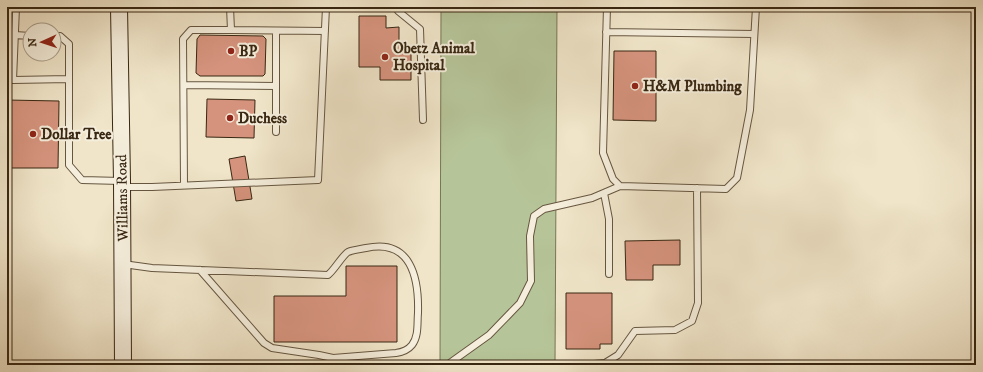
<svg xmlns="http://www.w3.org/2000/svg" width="983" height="372" font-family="'IM FELL DW Pica',serif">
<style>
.green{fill:#b6c599;stroke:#777656}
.building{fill:#d5937d;stroke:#382712}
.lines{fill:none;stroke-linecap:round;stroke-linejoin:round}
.lane-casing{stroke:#665640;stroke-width:8}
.secondary-casing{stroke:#382712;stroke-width:18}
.lane{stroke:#f5eedc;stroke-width:6}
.secondary{stroke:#f5eedc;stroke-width:16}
.poi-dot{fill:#8f2418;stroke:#f5eedc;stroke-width:1.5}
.labels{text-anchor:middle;stroke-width:4;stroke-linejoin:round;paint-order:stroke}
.poi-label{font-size:15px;font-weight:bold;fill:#382712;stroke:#f5eedc;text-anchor:start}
.street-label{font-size:15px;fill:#382712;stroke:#f5eedc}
</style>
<rect width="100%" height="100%" fill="#f0e5c9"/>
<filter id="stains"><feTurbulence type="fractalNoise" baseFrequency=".005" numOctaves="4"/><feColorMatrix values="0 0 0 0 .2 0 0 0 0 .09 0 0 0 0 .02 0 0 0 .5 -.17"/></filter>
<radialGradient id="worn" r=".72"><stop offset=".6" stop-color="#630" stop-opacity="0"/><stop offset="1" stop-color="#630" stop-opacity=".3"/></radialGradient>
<path class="green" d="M441,7H557L555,365H440Z"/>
<path class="building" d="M359,16H386V28L399,27V46H411V80H380V67H359Z
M200,35L263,36L266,39L265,74L263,76H200L196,73L197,39Z
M614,51H656V121L613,120Z
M207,99L255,100L254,138L206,137Z
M7,100L59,101L58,168H7Z
M245,156L252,199L236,201L229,159Z
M680,240V265H653V280H626L625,241Z
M346,266H397V342H274V296H346Z
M566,293H612V344H600V349H566Z"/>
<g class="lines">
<g class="lane-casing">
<path id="lane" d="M16,7L13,80L69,79
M230,7L231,30L325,31
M398,7V11L420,29L423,120
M607,7L603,153L613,179L620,186L726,189L737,178L750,110L756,7
M606,32L754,34
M15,35L30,36
M54,36H60L69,44V165L82,180L121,181
M184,85L276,86
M276,132V31
M184,185L183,39L191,30H231
M122,187H152L318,180L326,7
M604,193L609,219V274
M123,264L152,268L328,275C335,269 342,256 348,252C353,250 361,249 366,248C411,238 419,278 418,313C417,323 419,336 412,345C408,350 403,352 396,353L333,358
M200,270L264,343L272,348L319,355L333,358L345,365
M447,365L489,335L520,303L531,281L530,236L534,216L544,209L592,198L620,186
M583,365L605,363L618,355L635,331L675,330L692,321L698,303L697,188"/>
</g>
<g class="secondary-casing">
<path id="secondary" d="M119,7L122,181L123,365"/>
</g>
<use href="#lane" class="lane"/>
<use href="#secondary" class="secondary"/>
</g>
<g class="poi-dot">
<circle cx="231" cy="51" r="4"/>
<circle cx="385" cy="57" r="4"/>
<circle cx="635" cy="86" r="4"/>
<circle cx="230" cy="118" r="4"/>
<circle cx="33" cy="134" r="4"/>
</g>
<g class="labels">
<g class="poi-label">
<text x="393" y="53">Obetz Animal<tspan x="393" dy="17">Hospital</tspan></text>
<text x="239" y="56">BP</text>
<text x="643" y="91">H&amp;M Plumbing</text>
<text x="238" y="123">Duchess</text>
<text x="41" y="139">Dollar Tree</text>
</g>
<g class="street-label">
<text transform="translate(122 198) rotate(-91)" y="5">Williams Road</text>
</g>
</g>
<rect width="983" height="372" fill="none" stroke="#f0e5c9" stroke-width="24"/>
<rect x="8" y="8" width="967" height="356" fill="none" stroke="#382712" stroke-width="2"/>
<rect x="12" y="12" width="959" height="348" fill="none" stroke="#382712"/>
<g transform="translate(42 42) rotate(267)"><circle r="19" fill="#f5eedc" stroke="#a99e8b"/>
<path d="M0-3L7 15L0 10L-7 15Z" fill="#8f2418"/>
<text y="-6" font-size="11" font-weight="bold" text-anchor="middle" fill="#382712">N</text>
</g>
<rect width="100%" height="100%" filter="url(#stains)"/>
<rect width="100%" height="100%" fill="url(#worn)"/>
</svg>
